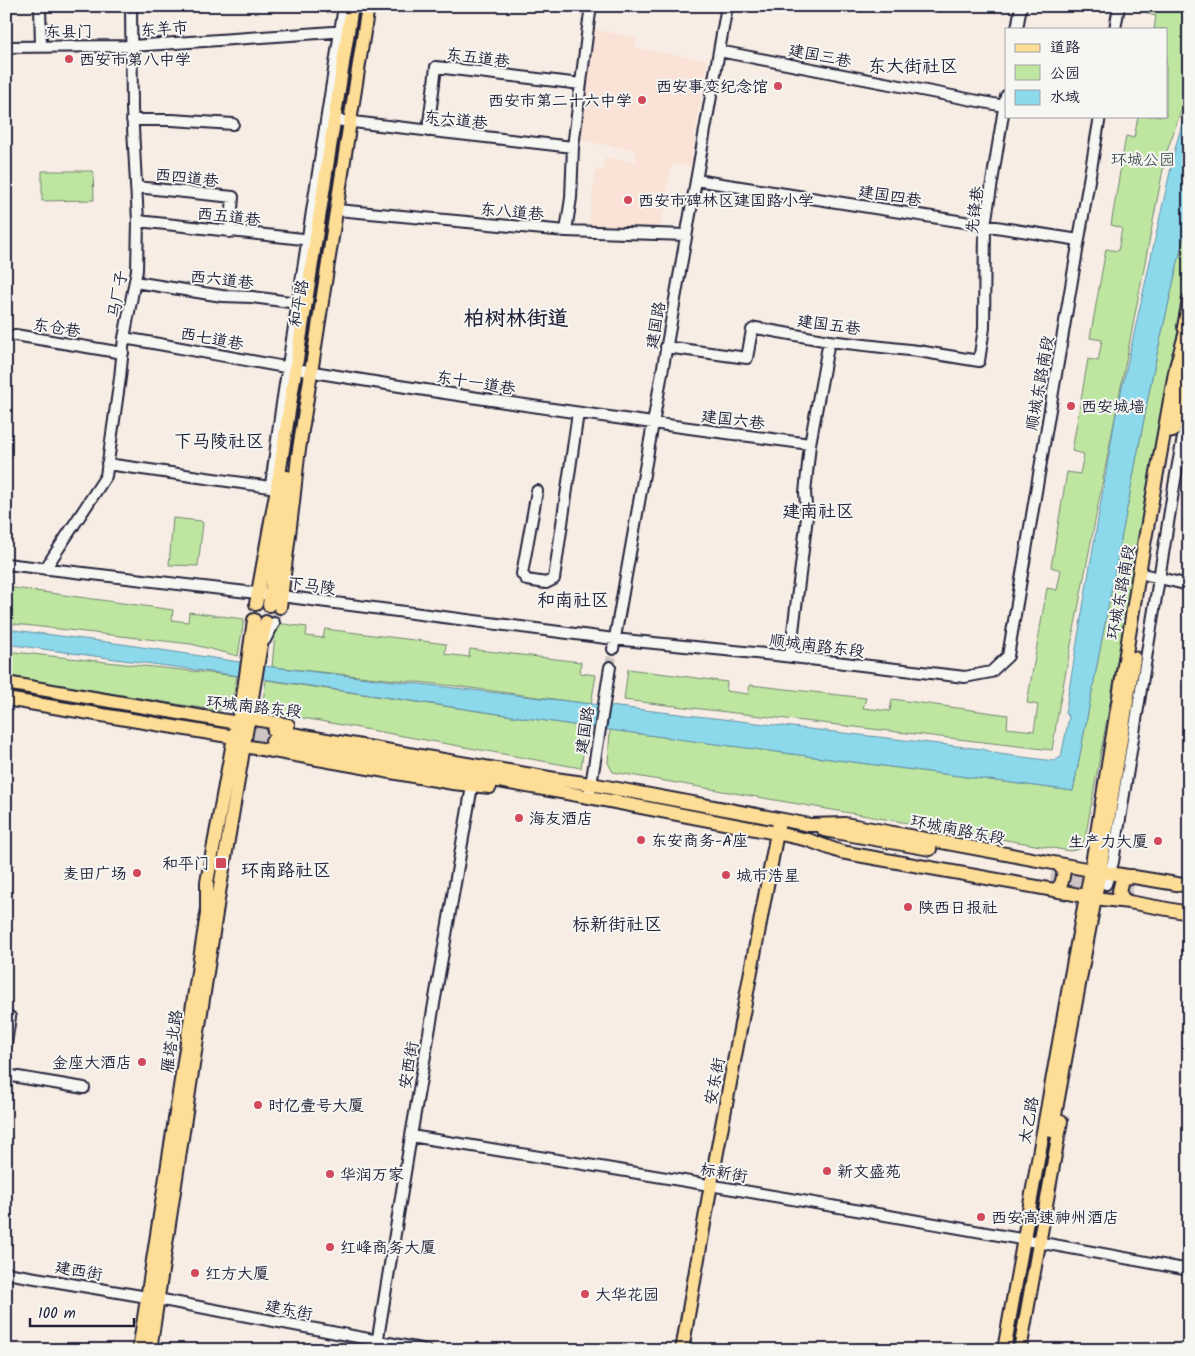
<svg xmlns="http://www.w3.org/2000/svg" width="1195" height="1356" font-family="Kalam,'LXGW WenKai TC',sans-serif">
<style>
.built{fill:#fae2d6}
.green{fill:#bfe6a1;stroke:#70846e}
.water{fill:#8dd9ec;stroke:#6290a5}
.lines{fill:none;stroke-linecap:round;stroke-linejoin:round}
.minor-tunnel{stroke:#cdc4c3;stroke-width:10;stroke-dasharray:10 5;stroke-linecap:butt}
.major-tunnel{stroke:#cdc4c3;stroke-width:12;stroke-dasharray:12 6;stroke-linecap:butt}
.minor-casing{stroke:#22223b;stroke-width:14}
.major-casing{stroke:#22223b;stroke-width:16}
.minor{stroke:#f6f6f2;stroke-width:10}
.major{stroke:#fedd96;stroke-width:12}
.poi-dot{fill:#d1495b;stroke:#f6f6f2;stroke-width:2}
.labels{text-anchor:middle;stroke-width:4;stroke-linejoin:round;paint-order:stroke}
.street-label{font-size:16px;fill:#22223b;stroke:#f6f6f2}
.poi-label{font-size:16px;fill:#22223b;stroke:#f6f6f2;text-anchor:start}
.park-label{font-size:16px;fill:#495354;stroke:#f6f6f2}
.neighbourhood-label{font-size:18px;fill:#22223b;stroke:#f6f6f2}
.district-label{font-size:21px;font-weight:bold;fill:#22223b;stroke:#f6f6f2}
</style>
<rect width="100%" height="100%" fill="#f8ede5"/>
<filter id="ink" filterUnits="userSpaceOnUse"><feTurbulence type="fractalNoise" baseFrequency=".02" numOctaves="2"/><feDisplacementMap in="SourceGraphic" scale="10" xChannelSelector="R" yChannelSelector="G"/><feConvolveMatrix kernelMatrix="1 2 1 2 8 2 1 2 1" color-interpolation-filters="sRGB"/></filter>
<g filter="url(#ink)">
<path class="built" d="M592,29L637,38L635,48L707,60L690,166L672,164L659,231L588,229L596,170L603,171L605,157L635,162L636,158L634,150L579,140Z"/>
<path class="green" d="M1155,6H1162L1189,13V88L1166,154L1059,707L1052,750L624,700L628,669L727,682L726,691L748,694L750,685L866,698L863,708L890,711L892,699L1008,715L1007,728L1034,731L1038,705L1027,703L1047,588L1057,590L1061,570L1051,567L1067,472L1080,474L1084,454L1072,451L1088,359L1098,361L1102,340L1090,338L1106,249L1118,251L1122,228L1111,225L1126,136L1134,138L1138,117L1137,116H1166V29H1154L1156,16L1148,14L1149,8Z
M42,171H93L94,200L42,201Z
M1189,213V270L1085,839L1079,849L1070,851L613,772L608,763L610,730L1073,791L1153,372Z
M173,518L201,521L203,523L198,566L169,565Z
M6,587L173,610L172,620L188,622L189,612L244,619L238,656L191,644L6,623Z
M276,623L307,627L306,636L323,638L325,629L446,644L445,654L469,657L470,649L581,662L580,673L596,675L591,704L455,686L272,667Z
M6,651L23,653L237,676L234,693L219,711L6,676Z
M266,680L587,727L581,768L270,712L263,701Z"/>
<path class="water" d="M1189,100V213L1153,372L1073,791L587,727L284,682L6,644V629L122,644L272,667L982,749L999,754L1054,761L1061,757L1069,717L1065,713L1115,419L1176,145Z"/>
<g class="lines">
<path class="minor-tunnel" d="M274,623L280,607
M610,667L613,649"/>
<path class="major-tunnel" d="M237,725L274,731
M235,735L272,741
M1052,870L1134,884
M1050,881L1132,895"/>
<g class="minor-casing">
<path id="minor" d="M40,6L41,46
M1017,29L1021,6
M1115,29L1119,6
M6,47L132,46L347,31
M719,51L1004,106
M132,120H172L233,124
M335,120L573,147
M428,131L436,67L581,84
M696,180L1079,240
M136,187L233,197L230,232
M337,210L566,231L686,235
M138,221L312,240
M566,231L571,198L573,147L588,27L591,6
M135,282L222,296L252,297L305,304
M15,335L123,353
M124,338C184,348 243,360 302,370C471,399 641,422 810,444
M666,347L747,358L752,330L756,328L829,341L918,351L979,361L984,328L985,225L1006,96
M107,464L277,488
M271,485L281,410L344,6
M537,491L522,574L527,580L546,583L554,579L578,413
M6,564L281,596L614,639L775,655L965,677L991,672L1008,656L1100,116
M45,569L106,476L120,378L124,338L137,270L138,221L132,109L131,6
M1147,575L1189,585
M265,640L274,623
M613,649L727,6
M790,656L807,517L805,493L810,444L829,341
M590,791L610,667
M1106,884L1113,862L1175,480L1189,406
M6,1044L10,1017
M6,1075L84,1088
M411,1136C671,1178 930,1221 1189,1270
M6,1273L147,1297L426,1350
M376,1350L411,1136L472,786"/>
</g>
<g class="major-casing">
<path id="major" d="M1184,327L1189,300
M1173,431L1189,362
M256,604L277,488L352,6
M269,605L287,477
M280,607L293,502L298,456L368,6
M6,683L238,723L249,718L288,725
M6,699L234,737L244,746L453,783L490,787
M274,731L555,779L591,784L810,825L845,824L1091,870L1189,886
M272,741L589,797L776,833L808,840L841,852L1054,890L1094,898L1129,902L1189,913
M824,830L930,849
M1054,890C1063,886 1062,880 1064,871L1058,864
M1129,902L1123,899L1119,891L1122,879L1132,876
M1052,1131L1100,871L1134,658
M139,1350L207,914V882L234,737L242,703L254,620
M150,1350L219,893L260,650L266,622
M682,1350L711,1184L778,827
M1004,1350L1070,981L1091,870L1140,567L1176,367L1189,321
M1020,1350L1061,1121"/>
</g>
<use href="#minor" class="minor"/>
<use href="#major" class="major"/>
</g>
</g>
<g class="poi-dot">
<circle cx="69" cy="59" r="5"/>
<circle cx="778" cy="86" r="5"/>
<circle cx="642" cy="100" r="5"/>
<circle cx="628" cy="200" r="5"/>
<circle cx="1071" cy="406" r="5"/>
<circle cx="519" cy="818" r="5"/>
<circle cx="641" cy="840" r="5"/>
<circle cx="1158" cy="841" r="5"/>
<rect x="215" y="857" width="12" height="12" rx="2.5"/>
<circle cx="137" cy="873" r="5"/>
<circle cx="726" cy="875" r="5"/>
<circle cx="908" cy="907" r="5"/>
<circle cx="142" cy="1062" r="5"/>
<circle cx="258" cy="1105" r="5"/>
<circle cx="827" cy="1171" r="5"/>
<circle cx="330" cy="1174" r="5"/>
<circle cx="981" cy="1217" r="5"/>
<circle cx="330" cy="1247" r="5"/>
<circle cx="195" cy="1273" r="5"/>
<circle cx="585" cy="1294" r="5"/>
</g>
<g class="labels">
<g class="street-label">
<text transform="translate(164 28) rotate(-4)" y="6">东羊市</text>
<text x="69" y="37">东县门</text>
<text transform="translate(820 55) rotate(11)" y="6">建国三巷</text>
<text transform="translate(478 57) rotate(7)" y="6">东五道巷</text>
<text transform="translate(456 119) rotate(6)" y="6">东六道巷</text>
<text transform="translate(187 177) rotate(6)" y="6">西四道巷</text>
<text transform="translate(890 195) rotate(9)" y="6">建国四巷</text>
<text transform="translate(974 210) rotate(-83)" y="6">先锋巷</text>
<text transform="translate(512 211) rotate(5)" y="6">东八道巷</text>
<text transform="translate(229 216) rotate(6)" y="6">西五道巷</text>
<text transform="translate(222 279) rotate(6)" y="6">西六道巷</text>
<text transform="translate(117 294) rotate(-80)" y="6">马厂子</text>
<text transform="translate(298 303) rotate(-80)" y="6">和平路</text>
<text transform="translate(829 324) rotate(8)" y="6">建国五巷</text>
<text transform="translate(655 325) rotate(-80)" y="6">建国路</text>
<text transform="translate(57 327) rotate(9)" y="6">东仓巷</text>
<text transform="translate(212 338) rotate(10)" y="6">西七道巷</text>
<text transform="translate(476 382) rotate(9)" y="6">东十一道巷</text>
<text transform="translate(1039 383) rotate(-80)" y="6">顺城东路南段</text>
<text transform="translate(733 419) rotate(7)" y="6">建国六巷</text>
<text transform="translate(312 585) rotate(7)" y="6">下马陵</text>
<text transform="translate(1120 592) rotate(-80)" y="6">环城东路南段</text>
<text transform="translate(817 645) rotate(7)" y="6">顺城南路东段</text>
<text transform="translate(254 706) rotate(6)" y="6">环城南路东段</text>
<text transform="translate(584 730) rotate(-81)" y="6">建国路</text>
<text transform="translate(958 829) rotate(11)" y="6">环城南路东段</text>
<text transform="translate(171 1041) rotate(-81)" y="6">雁塔北路</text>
<text transform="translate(408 1065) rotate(-80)" y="6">安西街</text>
<text transform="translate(714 1081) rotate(-79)" y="6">安东街</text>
<text transform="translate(1028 1120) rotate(-80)" y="6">太乙路</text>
<text transform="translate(724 1172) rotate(10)" y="6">标新街</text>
<text transform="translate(79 1270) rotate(10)" y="6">建西街</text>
<text transform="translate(289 1309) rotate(11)" y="6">建东街</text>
</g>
<g class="poi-label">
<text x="79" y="65">西安市第八中学</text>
<text x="768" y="92" text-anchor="end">西安事变纪念馆</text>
<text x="632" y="106" text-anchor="end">西安市第二十六中学</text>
<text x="638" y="206">西安市碑林区建国路小学</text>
<text x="1081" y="412">西安城墙</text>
<text x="529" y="824">海友酒店</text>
<text x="651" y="846">东安商务-A座</text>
<text x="1148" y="847" text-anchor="end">生产力大厦</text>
<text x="210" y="869" text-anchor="end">和平门</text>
<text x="127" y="879" text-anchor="end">麦田广场</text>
<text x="736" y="881">城市浩星</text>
<text x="918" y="913">陕西日报社</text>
<text x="132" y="1068" text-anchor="end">金座大酒店</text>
<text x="268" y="1111">时亿壹号大厦</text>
<text x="837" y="1177">新文盛苑</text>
<text x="340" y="1180">华润万家</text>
<text x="991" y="1223">西安高速神州酒店</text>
<text x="340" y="1253">红峰商务大厦</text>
<text x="205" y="1279">红方大厦</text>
<text x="595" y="1300">大华花园</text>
</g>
<g class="park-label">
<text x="1143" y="165">环城公园</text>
</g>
<g class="neighbourhood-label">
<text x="913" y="72">东大街社区</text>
<text x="219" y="447">下马陵社区</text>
<text x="818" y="517">建南社区</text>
<text x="573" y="606">和南社区</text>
<text x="286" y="876">环南路社区</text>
<text x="617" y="930">标新街社区</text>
</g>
<g class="district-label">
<text x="516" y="325">柏树林街道</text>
</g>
</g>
<rect width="1195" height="1356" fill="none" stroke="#f6f6f2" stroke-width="25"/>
<rect x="12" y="12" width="1170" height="1331" fill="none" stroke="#22223b" stroke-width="2" filter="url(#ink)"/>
<rect x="1005" y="28" width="162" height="90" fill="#f6f6f2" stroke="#a1a1a9"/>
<rect x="1015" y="44" width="25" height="8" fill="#fedd96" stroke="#a1a1a9"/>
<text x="1050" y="52" font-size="15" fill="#22223b">道路</text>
<rect x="1015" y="65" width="25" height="15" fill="#bfe6a1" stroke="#a1a1a9"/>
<text x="1050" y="78" font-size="15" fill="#22223b">公园</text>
<rect x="1015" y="90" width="25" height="15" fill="#8dd9ec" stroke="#a1a1a9"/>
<text x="1050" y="102" font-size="15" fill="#22223b">水域</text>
<path d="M30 1318v8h104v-8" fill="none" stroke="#22223b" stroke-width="2.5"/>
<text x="38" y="1318" font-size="15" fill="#22223b" stroke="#f6f6f2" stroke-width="4" paint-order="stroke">100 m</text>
</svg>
